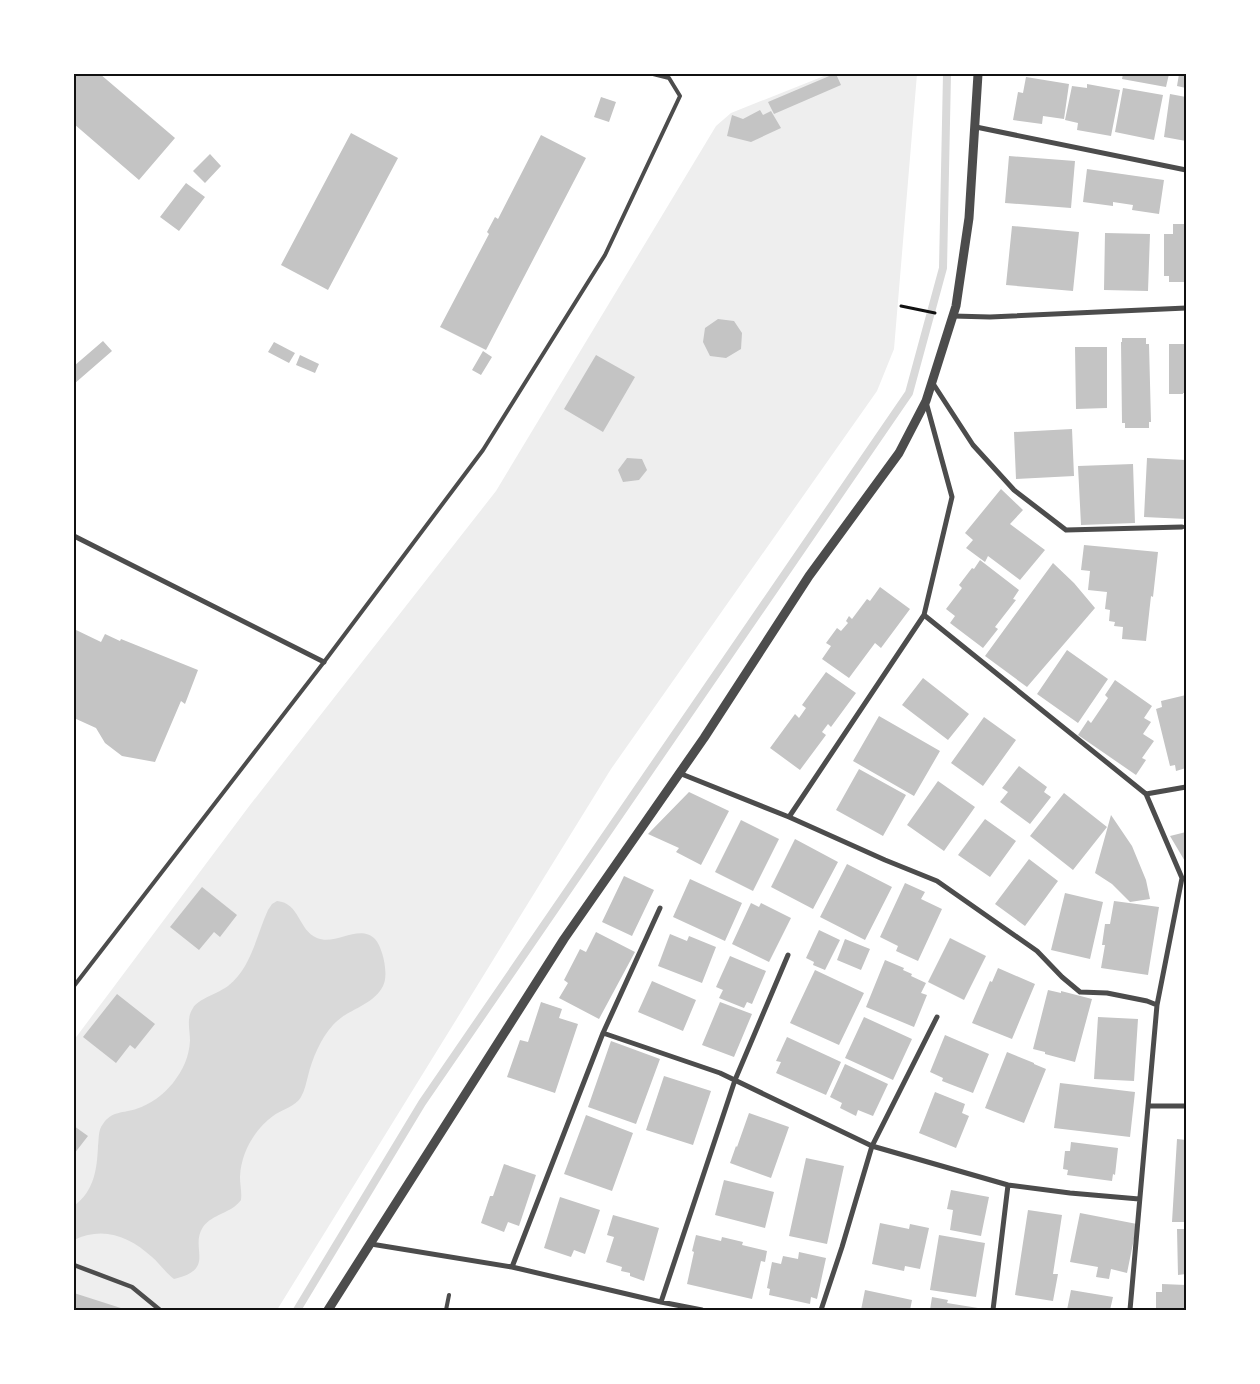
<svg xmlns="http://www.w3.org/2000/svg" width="1260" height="1384" font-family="Inter,sans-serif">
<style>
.green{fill:#eee}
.water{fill:#d9d9d9}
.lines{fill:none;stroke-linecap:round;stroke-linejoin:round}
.stream{stroke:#d9d9d9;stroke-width:8}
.building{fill:#c4c4c4}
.path{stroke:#111;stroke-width:3}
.service{stroke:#4c4c4c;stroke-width:4}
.pedestrian{stroke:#4c4c4c;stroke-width:4.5}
.minor{stroke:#4c4c4c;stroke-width:5}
.tertiary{stroke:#4c4c4c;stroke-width:9}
.neatline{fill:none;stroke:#111;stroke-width:2}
</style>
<rect width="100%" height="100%" fill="#fff"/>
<path class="green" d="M829,74H917L894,349L877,391L611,769L277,1310H74V1040L250,805L496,491L716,126L731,113Z"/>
<path class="water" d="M277,901C300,903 298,930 317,938C336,946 359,923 375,939C383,948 389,975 383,986C373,1006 347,1009 333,1025C321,1038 312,1059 308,1076C306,1083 305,1090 301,1097C296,1106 281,1110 273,1116C254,1130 241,1153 240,1177C240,1185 242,1192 241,1200C232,1213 212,1214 203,1227C189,1248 217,1269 174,1279C166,1273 160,1264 152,1257C129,1236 103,1226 74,1240V1206C94,1191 97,1170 98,1146C99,1138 98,1130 103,1124C111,1111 124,1113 136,1109C151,1104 163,1095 173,1083C183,1070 189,1057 190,1041C190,1030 186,1018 193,1008C198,999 219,993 228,986C252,967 256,936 268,910L272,904Z"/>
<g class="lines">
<path class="stream" d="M297,1310L422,1103L909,393L943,268L947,74"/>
</g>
<path class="building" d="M74,74H100L175,138L139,180L74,124Z
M834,74H836L841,85L774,114L768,102Z
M1123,74H1169L1166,87L1122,79Z
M1179,74H1186V88L1177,86Z
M1026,77L1069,84L1064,119L1043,116L1042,124L1013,120L1018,92L1023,93Z
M1087,84L1120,90L1111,136L1077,130L1078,123L1065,120L1072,86L1087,88Z
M1123,88L1163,95L1154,140L1115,132Z
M1170,94L1186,97V141L1164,137Z
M601,97L616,102L609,122L594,117Z
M760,110L763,115L771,111L781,128L751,142L727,136L732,115L743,119Z
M351,133L398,158L328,290L281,265Z
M541,135L586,158L486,350L440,327L489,234L487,232L495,217L498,219Z
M210,154L221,166L205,183L193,171Z
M1009,156L1075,161L1071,208L1005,203Z
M1087,169L1164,180L1159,214L1132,210L1133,205L1113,202V206L1083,202Z
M186,183L205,197L179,231L160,217Z
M1173,224H1186V282H1169V276H1164V234H1173Z
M1012,226L1079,232L1073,291L1006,285Z
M1105,233L1150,234L1148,291L1104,290Z
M718,319L734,321L742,333L741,349L726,358L710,356L703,342L705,328Z
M1122,338H1146V344H1149L1151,422H1149V428H1125V423H1122L1121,342H1122Z
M103,341L112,351L74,384V366Z
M274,342L295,353L289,363L268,352Z
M1169,344H1186V393H1183V394H1169Z
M1075,347H1107V408L1076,409Z
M483,351L492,357L481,375L472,370Z
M300,355L319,364L315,373L296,365Z
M596,355L635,377L603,432L564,409Z
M1072,429L1074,476L1016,479L1014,432Z
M627,458L642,459L647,470L639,480L623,482L618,470Z
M1147,458L1186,460V519L1144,517Z
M1133,464L1135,523L1081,525L1078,466Z
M1001,489L1023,510L1010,524L1045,550L1020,580L988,556L985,562L966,548L973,540L965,533Z
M1084,545L1158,552L1153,597L1151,596L1146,641L1122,639L1123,627L1114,626L1115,622L1109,621L1110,610L1105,609L1107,592L1088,590L1090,571L1081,570Z
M980,560L1019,590L1013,599L1016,600L995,627L998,629L983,648L950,623L955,616L946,609L962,588L959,585L972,568L974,569Z
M1053,563L1074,583L1095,608L1027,687L985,656Z
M880,587L910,609L881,648L875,643L849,678L822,659L831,646L826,643L837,628L841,631L848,623L846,621L849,616L852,619L867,599L870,601Z
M74,629L101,642L105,634L120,641L121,639L198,670L185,704L181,701L155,762L122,756L105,743L96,728L74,718Z
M1067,650L1108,679L1078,723L1037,694Z
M826,672L856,693L831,727L828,724L822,732L826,735L800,770L770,748L795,714L799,718L806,708L802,705Z
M923,678L969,714L948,740L902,705Z
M1115,680L1152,706L1144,718L1151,722L1143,734L1154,741L1142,758L1146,760L1136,775L1078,735L1088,720L1091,723L1108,698L1105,695Z
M1186,695V768L1176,771L1175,765L1170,766L1156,709L1162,707L1161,701Z
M879,716L940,751L914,796L853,761Z
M984,717L1016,740L983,786L951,763Z
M1019,766L1047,787L1044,792L1051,797L1030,824L1000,802L1008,792L1002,788Z
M859,769L906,795L883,836L836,810Z
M938,781L975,807L944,851L907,825Z
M689,792L729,811L701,865L676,852L679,848L648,834Z
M1064,793L1107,827L1073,870L1030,836Z
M1111,815L1132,846L1146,880L1150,899L1130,902L1112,884L1095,873Z
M985,819L1016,841L990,877L958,855Z
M741,820L779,839L753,891L715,872Z
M1186,832V863L1170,836Z
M795,839L838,862L813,909L771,887Z
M1029,859L1058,881L1025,926L995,904Z
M847,864L892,887L865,940L820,917Z
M624,876L654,890L632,936L602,922Z
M690,879L742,903L725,941L673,917Z
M905,883L925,892L921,899L942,909L918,961L896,951L898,946L880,937Z
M202,887L237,915L220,937L214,932L199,950L170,927Z
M1065,893L1103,902L1090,959L1051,950Z
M1114,901L1159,907L1148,975L1101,968L1105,945H1102L1105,924H1110Z
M751,903L759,907L761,903L791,918L769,962L732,944Z
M819,930L840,940L825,970L813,965L814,962L806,958Z
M596,932L635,952L599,1019L559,998L568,983L564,980L580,949L586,952Z
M670,934L687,941L689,936L716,947L702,983L658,966Z
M950,938L986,956L964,1000L928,982Z
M845,939L870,949L861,970L837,960Z
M730,956L766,971L752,1004L747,1002L744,1008L719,998L723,990L716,987Z
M885,960L904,968L903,970L912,974L911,976L926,983L921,993L927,995L914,1027L866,1007Z
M998,968L1035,984L1012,1039L972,1023L990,981L992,982Z
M815,970L864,993L839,1045L790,1023Z
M652,981L696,1000L683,1031L638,1012Z
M1048,990L1061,993V991L1092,999L1075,1062L1045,1054V1052L1033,1049Z
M117,994L155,1024L135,1049L130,1045L116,1063L83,1037Z
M541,1002L562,1009L559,1018L578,1024L555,1093L507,1077L520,1040L528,1042Z
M720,1002L752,1014L734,1057L702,1045Z
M864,1017L912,1039L893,1080L845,1058Z
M1098,1017L1138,1019L1134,1081L1094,1079Z
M945,1035L989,1054L973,1093L942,1081L943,1078L930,1072Z
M787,1037L841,1062L826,1095L776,1073L781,1062L776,1061Z
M611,1041L660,1059L636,1124L588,1107Z
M1007,1052L1034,1063V1064L1046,1069L1024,1123L985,1108Z
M845,1064L888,1084L873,1116L858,1110L856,1116L840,1108L842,1103L830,1097Z
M664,1076L711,1091L693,1145L646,1130Z
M1060,1083L1135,1092L1130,1137L1054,1128Z
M935,1092L965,1104L962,1113L969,1116L956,1148L919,1133Z
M749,1113L789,1127L771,1178L730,1163L736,1146L737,1147Z
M586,1115L633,1133L612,1191L564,1174Z
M74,1126L88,1136L74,1154Z
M1177,1139L1186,1140V1222H1172Z
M1071,1142L1118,1148L1115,1175L1113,1174L1112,1181L1067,1175L1068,1170L1063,1169L1065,1151H1070Z
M806,1158L844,1166L827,1244L789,1236Z
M504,1164L536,1175L519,1226L508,1222L504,1232L481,1223L490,1196H493Z
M724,1180L774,1192L765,1228L715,1215Z
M951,1190L989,1197L981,1236L950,1230L953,1210L947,1209Z
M560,1197L600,1210L585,1254L574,1250L571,1257L544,1248Z
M1028,1210L1062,1215L1053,1274H1058L1053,1301L1015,1295Z
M1080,1213L1137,1224L1127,1273L1111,1269L1109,1279L1096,1277L1098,1267L1070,1262Z
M613,1215L659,1228L644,1281L630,1276V1273L621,1271L622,1267L606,1262L614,1237L607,1235Z
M880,1223L909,1229L910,1224L929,1228L920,1269L905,1266L904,1271L872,1264Z
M1177,1229H1186V1274L1178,1275Z
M696,1235L721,1241L722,1237L743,1242L742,1245L767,1251L765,1262L761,1261L752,1299L687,1284L694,1252L692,1251Z
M939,1235L985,1243L976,1297L930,1290Z
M799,1252L826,1258L817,1299L811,1297L810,1304L769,1295L770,1289L767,1288L772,1262L781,1264L783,1256L798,1259Z
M1162,1284L1186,1285V1310H1156V1292H1162Z
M865,1290L912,1300L910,1310H861Z
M1071,1290L1113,1297L1110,1310H1067Z
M74,1293L127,1310H74Z
M932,1297L948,1300L947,1303L978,1308V1310H930Z"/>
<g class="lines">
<path class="path" d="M901,306L935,313"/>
<path class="service" d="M74,986L324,662L483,450L605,255L680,96L669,78L653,74
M446,1310L449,1295"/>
<path class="pedestrian" d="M74,1265L132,1287L160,1310"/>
<path class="minor" d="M976,127L1186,170
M953,316L990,317L1186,308
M932,382L973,445L1014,490L1066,530L1182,527
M926,402L952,497L924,615L1146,794L1182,878L1157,1005L1130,1310
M74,536L324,662
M679,773L789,817L885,860L937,881L1037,951L1062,977L1080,992L1107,993L1147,1001L1157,1005
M1146,794L1186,787
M789,817L924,615
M603,1033L720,1073L872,1146L1008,1185L1070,1193L1139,1199
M1148,1106H1186
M371,1244L512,1267L661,1302L702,1310
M512,1267L603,1033L660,908
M661,1302L735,1080L788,955
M821,1310L842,1247L872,1146L937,1017
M993,1310L1008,1185"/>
<path class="tertiary" d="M328,1310L564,939L704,738L809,576L899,453L926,401L956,306L969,218L978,74"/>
</g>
<rect width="1260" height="1384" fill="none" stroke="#ffffff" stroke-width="150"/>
<rect x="75" y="75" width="1110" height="1234" class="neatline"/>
</svg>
